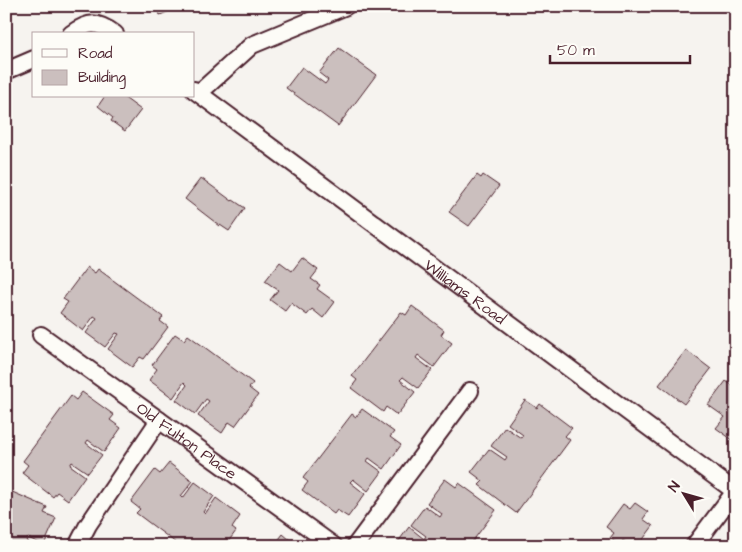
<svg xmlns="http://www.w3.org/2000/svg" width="742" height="552" font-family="'Architects Daughter',sans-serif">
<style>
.building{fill:#cbbfbe;stroke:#4a1f2b}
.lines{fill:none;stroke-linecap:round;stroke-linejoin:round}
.minor-casing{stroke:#4a1f2b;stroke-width:20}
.minor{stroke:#fdfcf7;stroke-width:16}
.labels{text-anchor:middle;stroke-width:5;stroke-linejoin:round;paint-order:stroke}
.street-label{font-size:16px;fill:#4a1f2b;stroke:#fdfcf7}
</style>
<rect width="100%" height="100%" fill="#f6f3ef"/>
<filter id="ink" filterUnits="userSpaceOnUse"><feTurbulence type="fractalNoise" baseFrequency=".02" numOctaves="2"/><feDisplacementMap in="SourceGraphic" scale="10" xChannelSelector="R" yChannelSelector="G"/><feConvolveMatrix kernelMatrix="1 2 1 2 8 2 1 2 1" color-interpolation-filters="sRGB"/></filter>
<g filter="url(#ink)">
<path class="building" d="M157,6H182L160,15Z
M339,48L376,75L338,126L286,88L302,67L325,84L328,80L319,73Z
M105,96H122L141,110L125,131L111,121L113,118L98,106Z
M477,175L481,178L483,175L499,186L469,226L449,212Z
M201,178L232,201L233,200L245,208L229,231L220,225V226L185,199Z
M302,258L318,270L311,279L320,285L317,289L335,302L323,318L312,309L307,315L291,303L285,311L270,300L278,290L265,281L280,262L292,271Z
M87,267L95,273L98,269L163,317L160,321L168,327L144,359L140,357L132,367L108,349L119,334L116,333L105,347L86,333L97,318L94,316L83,331L60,313L68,302L63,299Z
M412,306L444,330L441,335L452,343L434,367L418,355L416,358L432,370L418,388L403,377L400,380L415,392L397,415L386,407L383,412L351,388L357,380L352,376L401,312L406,315Z
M175,334L184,340L188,335L253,383L249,388L258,395L235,426L229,422L222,433L198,416L209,401L206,399L195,414L176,400L187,385L184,382L173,398L149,380L157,369L152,365Z
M686,350L711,369L684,404L659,385Z
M726,381L736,388V439L734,441L716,428L725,417L708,405Z
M82,392L114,415L110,420L121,428L104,452L88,440L86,443L102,455L88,473L72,462L70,465L85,476L68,500L57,492L53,497L22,473L28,465L23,461L71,396L76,400Z
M525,400L537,408L540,404L572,428L565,436L570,440L516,513L479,485L483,481L471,472L489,449L505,460L507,457L491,446L505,427L521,438L523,435L508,424Z
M362,409L394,432L390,437L401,445L384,469L369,458L367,461L382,472L368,491L353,479L350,482L365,494L348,517L337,510L334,514L302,490L308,482L303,478L352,414L356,417Z
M169,463L193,481L181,496L183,498L195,482L214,496L203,512L205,514L216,498L240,516L232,528L236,531L225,546H180L136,513L140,509L131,502L155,470L160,474Z
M445,479L456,487L459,483L496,510L469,546H395L409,527L424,539L426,536L411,525L425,506L440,517L442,514L427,503Z
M10,491L47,507L44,513L56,518L44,545L28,538L26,541L38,546H6V500Z
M635,503L648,512L643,519L653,526L638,546H631L623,540L619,545L610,538L614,533L606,527L623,504L630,509Z
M283,534L297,546H266L272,539L276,543Z"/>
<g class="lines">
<g class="minor-casing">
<g id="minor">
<path d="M71,34C89,21 97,21 115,34"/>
<path d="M6,71L34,59"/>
<path id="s1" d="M194,90L736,492"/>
<path d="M199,93L252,45L346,6"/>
<path id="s2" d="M41,335L334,546"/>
<path d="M77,546L88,525L159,420"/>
<path d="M355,546L470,391"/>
<path d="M694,546L736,490"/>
</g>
</g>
<use href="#minor" class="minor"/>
</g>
</g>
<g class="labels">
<g class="street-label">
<text dy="6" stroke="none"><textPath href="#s1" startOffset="338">Williams Road</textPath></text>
<text dy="6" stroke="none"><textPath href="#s2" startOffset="180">Old Fulton Place</textPath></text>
</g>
</g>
<rect width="742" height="552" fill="none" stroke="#fdfcf7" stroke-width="25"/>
<rect x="12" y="12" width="717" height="527" fill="none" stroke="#4a1f2b" stroke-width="2" filter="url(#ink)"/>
<rect x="32" y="32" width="162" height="65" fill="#fdfcf7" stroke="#b5a4a5"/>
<rect x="42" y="49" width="25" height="8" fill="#fdfcf7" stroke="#b5a4a5"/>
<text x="78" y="58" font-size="15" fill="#4a1f2b">Road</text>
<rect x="42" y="70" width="25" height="15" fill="#cbbfbe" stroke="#b5a4a5"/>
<text x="78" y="82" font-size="15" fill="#4a1f2b">Building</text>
<g transform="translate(684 494) rotate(307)" stroke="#fdfcf7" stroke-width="4" paint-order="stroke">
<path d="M0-4L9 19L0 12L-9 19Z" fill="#4a1f2b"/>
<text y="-8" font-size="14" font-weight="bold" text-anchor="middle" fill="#4a1f2b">N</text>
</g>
<path d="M550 55v8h140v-8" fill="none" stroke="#4a1f2b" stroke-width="2.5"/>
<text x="557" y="55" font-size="15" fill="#4a1f2b" stroke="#fdfcf7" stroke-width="4" paint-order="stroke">50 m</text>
</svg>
